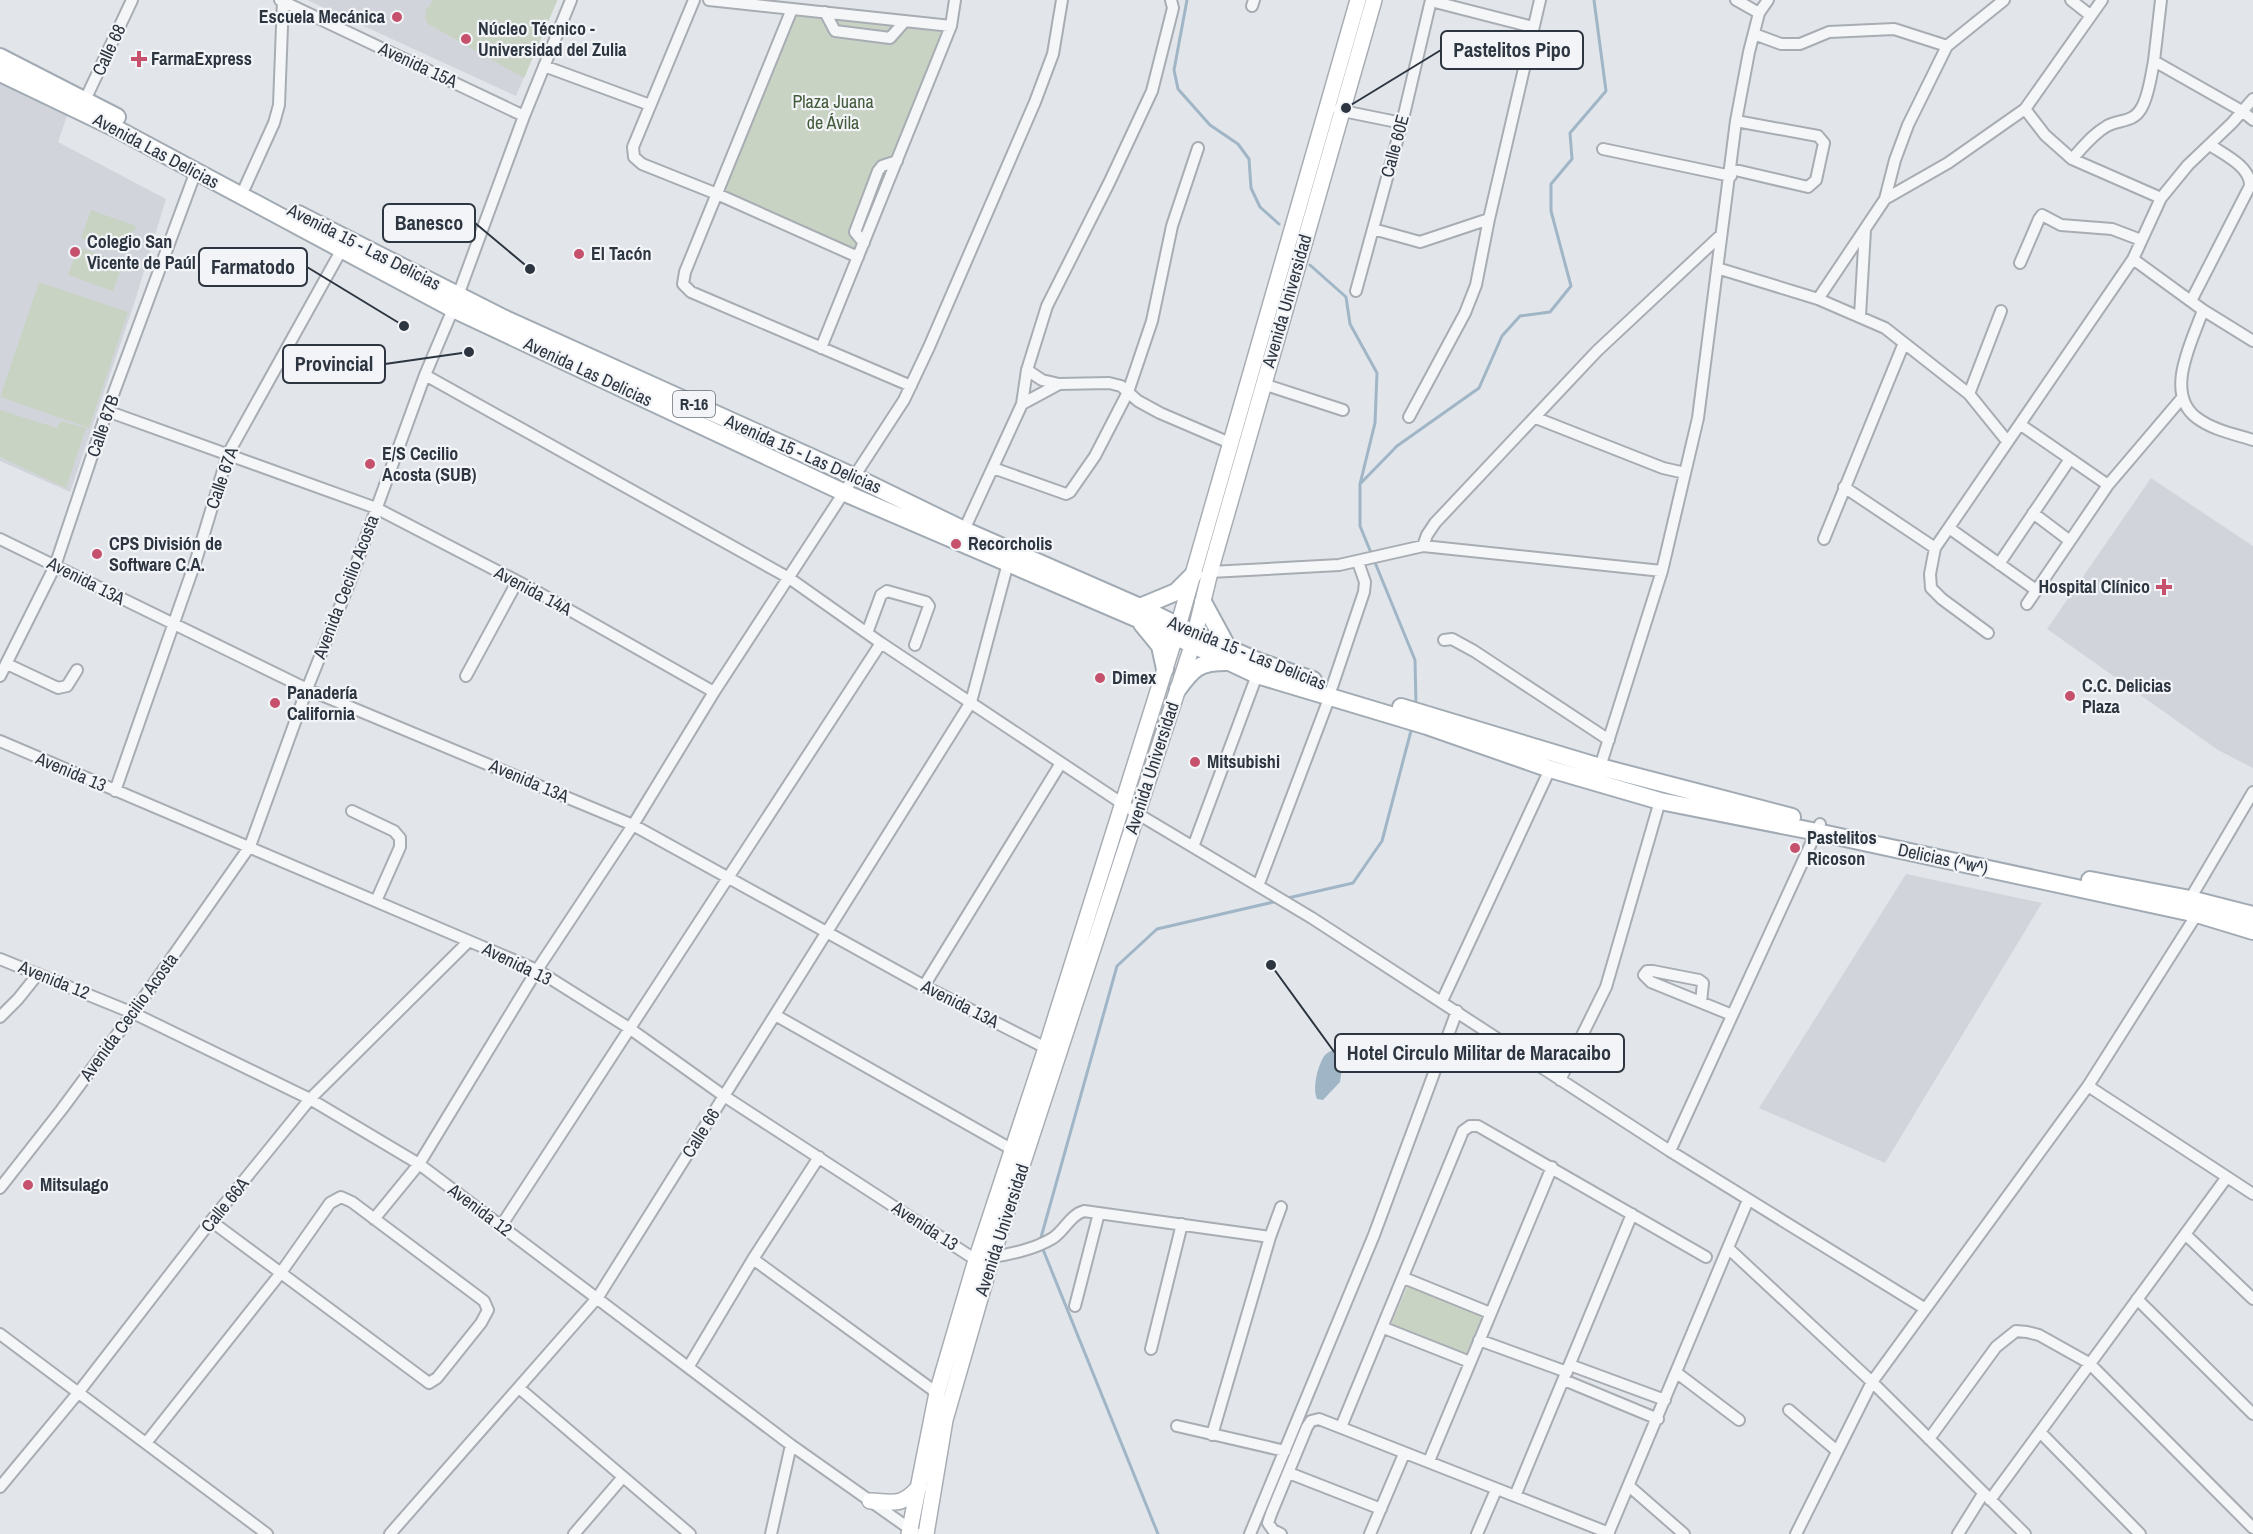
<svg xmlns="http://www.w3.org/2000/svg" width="2253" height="1534" font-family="'Archivo Narrow',sans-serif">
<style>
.built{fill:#d1d5db}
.green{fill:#c9d3c4}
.water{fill:#a0b6c7}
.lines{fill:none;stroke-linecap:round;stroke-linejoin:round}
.stream{stroke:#a0b6c7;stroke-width:3}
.street-casing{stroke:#a8adb4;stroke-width:14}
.secondary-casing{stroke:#a8adb4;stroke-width:18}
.primary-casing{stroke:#a2abb4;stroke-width:20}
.street{stroke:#f5f6f8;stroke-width:10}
.secondary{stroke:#fff;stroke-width:15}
.primary{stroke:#fff;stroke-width:16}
.poi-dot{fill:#c5516c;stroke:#f2f4f7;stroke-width:2}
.labels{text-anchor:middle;stroke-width:4.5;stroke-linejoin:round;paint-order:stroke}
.shield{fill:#f2f4f7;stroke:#676e77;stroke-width:1.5}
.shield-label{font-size:16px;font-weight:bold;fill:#2c3540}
.poi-label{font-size:18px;font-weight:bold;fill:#2c3540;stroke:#f2f4f7;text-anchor:start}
.street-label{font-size:18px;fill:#2c3540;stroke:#f2f4f7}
.park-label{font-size:18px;fill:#435b3a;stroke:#f2f4f7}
.leader{fill:none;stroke:#2c3540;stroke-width:2}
.callout-dot{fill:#2c3540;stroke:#f2f4f7;stroke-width:2}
.callout{fill:#f2f4f7;stroke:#2c3540;stroke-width:2}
.callout-label{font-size:20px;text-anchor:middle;font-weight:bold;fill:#2c3540}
</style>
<rect width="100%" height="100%" fill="#e2e6ea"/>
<path class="built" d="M307,0H557L516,96Z
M0,79L69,110L58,142L166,199L134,304L70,492L0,461Z
M2151,478L2253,546V768L2218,750L2047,629Z
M1906,874L2042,903L1885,1163L1759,1108Z"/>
<path class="green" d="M433,0H557V1L524,78L428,24L425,19L426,10Z
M794,11L948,28L857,254L720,193Z
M91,210L136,226L126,254L81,238Z
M78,247L123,263L113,291L68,275Z
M39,282L128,312L89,428L0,397Z
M0,410L57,428L61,421L86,428L66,488L0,457Z
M1408,1285L1484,1316L1468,1354L1391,1324Z"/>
<path class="water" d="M1339,1048L1345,1050L1349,1057V1063L1342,1068L1340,1082L1323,1100L1317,1099C1312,1088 1318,1064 1325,1055C1329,1051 1334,1050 1339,1048Z"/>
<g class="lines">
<path class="stream" d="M1187,0L1174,70L1178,89L1210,125L1238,144L1249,159L1251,188L1260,207L1279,224
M1310,265L1346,297L1350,324L1377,373L1375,423L1360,484
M1416,705L1415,660L1360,526V484L1397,446L1479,388L1502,336L1520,316L1550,312L1571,286L1551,211V184L1572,159L1570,133L1606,91L1594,0
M1288,898L1353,883L1382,841L1412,727
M1040,1241L1117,966L1157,929L1278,901
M1042,1247L1158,1534"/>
<g class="street-casing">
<path id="street" d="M280,0L524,116
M694,0L633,147L634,157L642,164L717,194L858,257
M709,0L951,26
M1736,0L1759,13
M2071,0L2090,15
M1431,1L1533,27
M1252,6L1254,0
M792,9L685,272L683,284L691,292L911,386
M825,12L835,31L890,38L905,21
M1754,34L1781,44H1800L1829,32L1894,29L1947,46
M2154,61L2161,0
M544,66L650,105
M85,100L132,0
M2025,109L2045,135L2072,159L2161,198
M1338,110L1402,123
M1603,149L1731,176
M2072,159C2083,147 2093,134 2107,126C2120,119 2134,123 2142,107C2149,94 2151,76 2154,61L2242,111L2253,120
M1731,169L1808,187L1816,180L1824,143L1818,136L1736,121
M245,187L274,123L279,105L283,0
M1885,199L1895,160L1908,125L1947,46L2004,0
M1373,229L1420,242L1489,219
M864,243L855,232L878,171L882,166L897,161
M2133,259L2203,310L2253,341
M2020,263L2039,219L2042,215L2061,225L2112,229L2141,240
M1717,268L1818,299L1885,328L1969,394L2007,441
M1356,291L1402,123L1431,0
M1818,299L1885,199L1948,163L2025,109L2102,0
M2191,301L2250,186C2251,167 2225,155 2210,145
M2203,310C2193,340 2163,393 2197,418C2213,430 2234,434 2253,440
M1860,316L1865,230
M821,348L951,26L955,0
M1027,370L1042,380L1059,384
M425,375L789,578L881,643L1138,814L1312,918L1670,1151L1924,1308
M1263,384L1343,410
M1969,394L2001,311
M1022,404L1059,384L1109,383L1121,386L1138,401L1160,413L1230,443
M107,411L376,508L534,590L714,692L904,400L929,347L1035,102L1053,54L1062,0
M1409,417L1465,313L1476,285L1489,219L1540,0
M1536,418L1663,468L1685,473
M2021,425L2108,485
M993,468L1066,494L1070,492L1095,456L1128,392L1152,321L1172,226L1198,148
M1844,487L1935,548
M2033,513L2070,541
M1949,528L2036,590
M964,530L1022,404L1027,370L1047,306L1109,183L1152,91L1173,8L1171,0
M0,539L307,689L633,825L924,986L1046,1048
M1824,539L1904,343
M1423,546L1427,535L1435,523L1597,351L1721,235
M1999,564L2070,459
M1210,572L1339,565L1423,546L1662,571
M2027,604L2108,485L2182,398
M867,633L881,595L887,591L926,602L929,606L915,645
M1988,633L1942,599L1931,588L1930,574L1935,548L2133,259L2161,198L2188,165L2232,123L2253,99
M1444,640L1452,639L1474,651L1609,740
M7,664L58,688L67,686L77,670
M0,676L55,566L107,411L196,171
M466,676L517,582
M1332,687L1364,592L1365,582L1358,562
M0,741L537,970L629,1028L724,1096L976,1260C1002,1255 1030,1252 1053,1238C1065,1230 1070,1215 1084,1211L1270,1237L1212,1435
M1600,767L1662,571L1698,418L1736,121L1749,52L1759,13L1768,0
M115,791L197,557L228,454L342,249
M352,811L394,831L400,838V847L376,901
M1193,847L1257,675
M1258,886L1330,696
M2190,899L2253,792
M0,959L133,1013L310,1099L419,1164L791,1445L917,1534
M924,986L1061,763
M1442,1001L1550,769
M1701,1002L1703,983L1699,980L1653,971H1647L1644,975L1651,982L1732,1015
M775,1015L1013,1150
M0,1017L18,999L38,974
M1560,1080L1606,987L1660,801
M2088,1086L2253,1194
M1670,1151L1820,824
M0,1188L62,1109L133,1013L250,846L307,689L349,584L425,375L453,309L524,116L571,0
M374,1219L419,1164L537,970L633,825L714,692
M501,1226L881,643
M2185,1234L2253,1299
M1270,1237L1281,1207
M1728,1248L1872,1382L2025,1534
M753,1259L937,1393
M1404,1278L1490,1313
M2137,1299L2253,1414
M1075,1306L1099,1213
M1384,1328L1470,1362
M0,1334L267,1534
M1479,1340L1567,1372
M1151,1349L1182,1224
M1570,1365L1665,1400
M689,1366L753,1259L819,1157
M1677,1373L1739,1420
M1564,1380L1658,1419
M519,1388L690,1534
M1789,1410L1837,1451
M1177,1426L1285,1451
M1341,1427L1463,1131L1470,1126H1478L1706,1257
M2040,1432L2140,1534
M1929,1439L1996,1347L2016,1331L2027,1332L2039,1335L2089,1363L2253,1528
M146,1443L280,1274L330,1203L341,1197L352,1202L484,1301L488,1310L481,1323L437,1378L429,1383L211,1221
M1429,1461L1552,1167
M1289,1473L1381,1509
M1629,1486L1684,1534
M0,1487L78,1393L211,1221L310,1099L469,941
M1515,1496L1609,1533
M1990,1500L2227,1177
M390,1534L598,1297L971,702L1008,563
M574,1534L623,1477
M771,1534L791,1445
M1250,1534L1374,1235L1457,1011
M1281,1534L1273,1530L1268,1523L1271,1514L1307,1427L1311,1421L1319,1419L1515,1496L1632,1214
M1370,1534L1404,1454
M1477,1534L1496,1490
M1608,1534L1748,1200
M1796,1534L1872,1382L2088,1086L2197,914
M1958,1534L1983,1494"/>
</g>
<g class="secondary-casing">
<path id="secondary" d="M870,1501C894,1502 901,1507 919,1487
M909,1534L937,1393L976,1260L1046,1048L1175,637L1358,0
M926,1534L945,1420L992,1257L1192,646L1210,572L1374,0"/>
</g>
<g class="primary-casing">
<path id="primary" d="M0,57L117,117
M0,73L115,128L453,309L845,493L1138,619L1257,675L1427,726L1550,769L1660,801L1817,832L2197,914L2253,931
M298,214L501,317L855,477L964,530L1140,607L1195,634L1260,662L1313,680
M1203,602L1228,648
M1140,607L1176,592L1194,574
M1142,624L1160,646L1165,669
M1178,689C1193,668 1199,662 1226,662
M1401,707L1600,767L1792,817
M2090,880L2190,899L2253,915"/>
</g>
<use href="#street" class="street"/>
<use href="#secondary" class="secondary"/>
<use href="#primary" class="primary"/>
</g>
<g class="poi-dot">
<circle cx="397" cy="17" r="6"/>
<circle cx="466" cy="39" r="6"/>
<path d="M136 50h6v6h6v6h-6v6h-6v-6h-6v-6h6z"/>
<circle cx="75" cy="252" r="6"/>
<circle cx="579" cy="254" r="6"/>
<circle cx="370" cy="464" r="6"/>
<circle cx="956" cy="544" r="6"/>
<circle cx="97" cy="554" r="6"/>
<path d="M2161 578h6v6h6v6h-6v6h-6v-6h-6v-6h6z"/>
<circle cx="1100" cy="678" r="6"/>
<circle cx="2070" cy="696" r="6"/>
<circle cx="275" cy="703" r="6"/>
<circle cx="1195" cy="762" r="6"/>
<circle cx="1795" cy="848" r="6"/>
<circle cx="28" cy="1185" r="6"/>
</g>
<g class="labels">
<rect class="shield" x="673" y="391" width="42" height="26" rx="4.5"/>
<g class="shield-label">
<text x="694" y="410">R-16</text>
</g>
<g class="poi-label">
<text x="385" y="23" text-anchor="end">Escuela Mecánica</text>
<text x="478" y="35">Núcleo Técnico -<tspan x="478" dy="21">Universidad del Zulia</tspan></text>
<text x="151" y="65">FarmaExpress</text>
<text x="87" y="248">Colegio San<tspan x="87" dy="21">Vicente de Paúl</tspan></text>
<text x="591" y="260">El Tacón</text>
<text x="382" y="460">E/S Cecilio<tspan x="382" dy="21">Acosta (SUB)</tspan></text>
<text x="109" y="550">CPS División de<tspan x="109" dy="21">Software C.A.</tspan></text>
<text x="968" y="550">Recorcholis</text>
<text x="2150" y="593" text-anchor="end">Hospital Clínico</text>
<text x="1112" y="684">Dimex</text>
<text x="2082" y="692">C.C. Delicias<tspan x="2082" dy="21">Plaza</tspan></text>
<text x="287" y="699">Panadería<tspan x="287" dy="21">California</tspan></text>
<text x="1207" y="768">Mitsubishi</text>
<text x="1807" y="844">Pastelitos<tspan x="1807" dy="21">Ricoson</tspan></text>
<text x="40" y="1191">Mitsulago</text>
</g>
<g class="street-label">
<text transform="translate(109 50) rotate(-65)" y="6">Calle 68</text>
<text transform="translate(418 65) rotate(25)" y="6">Avenida 15A</text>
<text transform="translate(1395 146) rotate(-75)" y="6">Calle 60E</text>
<text transform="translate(156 151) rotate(28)" y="6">Avenida Las Delicias</text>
<text transform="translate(364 247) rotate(27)" y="6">Avenida 15 - Las Delicias</text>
<text transform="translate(1287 301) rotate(-74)" y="6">Avenida Universidad</text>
<text transform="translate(588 372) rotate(25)" y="6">Avenida Las Delicias</text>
<text transform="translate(103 426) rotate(-71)" y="6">Calle 67B</text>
<text transform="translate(803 454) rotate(24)" y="6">Avenida 15 - Las Delicias</text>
<text transform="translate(222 478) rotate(-71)" y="6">Calle 67A</text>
<text transform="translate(86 581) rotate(27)" y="6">Avenida 13A</text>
<text transform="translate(346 587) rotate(-69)" y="6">Avenida Cecilio Acosta</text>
<text transform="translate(533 591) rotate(28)" y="6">Avenida 14A</text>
<text transform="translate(1247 653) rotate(22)" y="6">Avenida 15 - Las Delicias</text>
<text transform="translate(1152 768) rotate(-72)" y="6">Avenida Universidad</text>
<text transform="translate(71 772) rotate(23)" y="6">Avenida 13</text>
<text transform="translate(529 781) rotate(23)" y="6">Avenida 13A</text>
<text transform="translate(1943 859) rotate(12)" y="6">Delicias (^w^)</text>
<text transform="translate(517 964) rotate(26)" y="6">Avenida 13</text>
<text transform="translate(54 980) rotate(22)" y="6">Avenida 12</text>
<text transform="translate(960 1004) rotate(27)" y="6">Avenida 13A</text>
<text transform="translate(129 1017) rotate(-54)" y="6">Avenida Cecilio Acosta</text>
<text transform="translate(701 1133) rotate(-58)" y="6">Calle 66</text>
<text transform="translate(225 1205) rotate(-51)" y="6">Calle 66A</text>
<text transform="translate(480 1210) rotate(37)" y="6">Avenida 12</text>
<text transform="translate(925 1226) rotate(33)" y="6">Avenida 13</text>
<text transform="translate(1002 1230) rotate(-72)" y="6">Avenida Universidad</text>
</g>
<g class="park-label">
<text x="833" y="108">Plaza Juana<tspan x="833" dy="21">de Ávila</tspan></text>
</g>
</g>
<path class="leader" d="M1346 108L1441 50M530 269L475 223M404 326L307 267M469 352L385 364M1271 965L1335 1053"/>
<g class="callout-dot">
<circle cx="1346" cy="108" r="6"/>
<circle cx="530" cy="269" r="6"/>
<circle cx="404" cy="326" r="6"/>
<circle cx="469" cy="352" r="6"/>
<circle cx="1271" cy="965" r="6"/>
</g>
<g class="callout">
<rect x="1441" y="31" width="142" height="38" rx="6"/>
<rect x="383" y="204" width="92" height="38" rx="6"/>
<rect x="199" y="248" width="108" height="38" rx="6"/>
<rect x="283" y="345" width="102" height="38" rx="6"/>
<rect x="1335" y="1034" width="289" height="38" rx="6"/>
</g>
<g class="callout-label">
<text x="1512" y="57">Pastelitos Pipo</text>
<text x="429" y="230">Banesco</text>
<text x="253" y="274">Farmatodo</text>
<text x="334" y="371">Provincial</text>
<text x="1479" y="1060">Hotel Circulo Militar de Maracaibo</text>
</g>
</svg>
